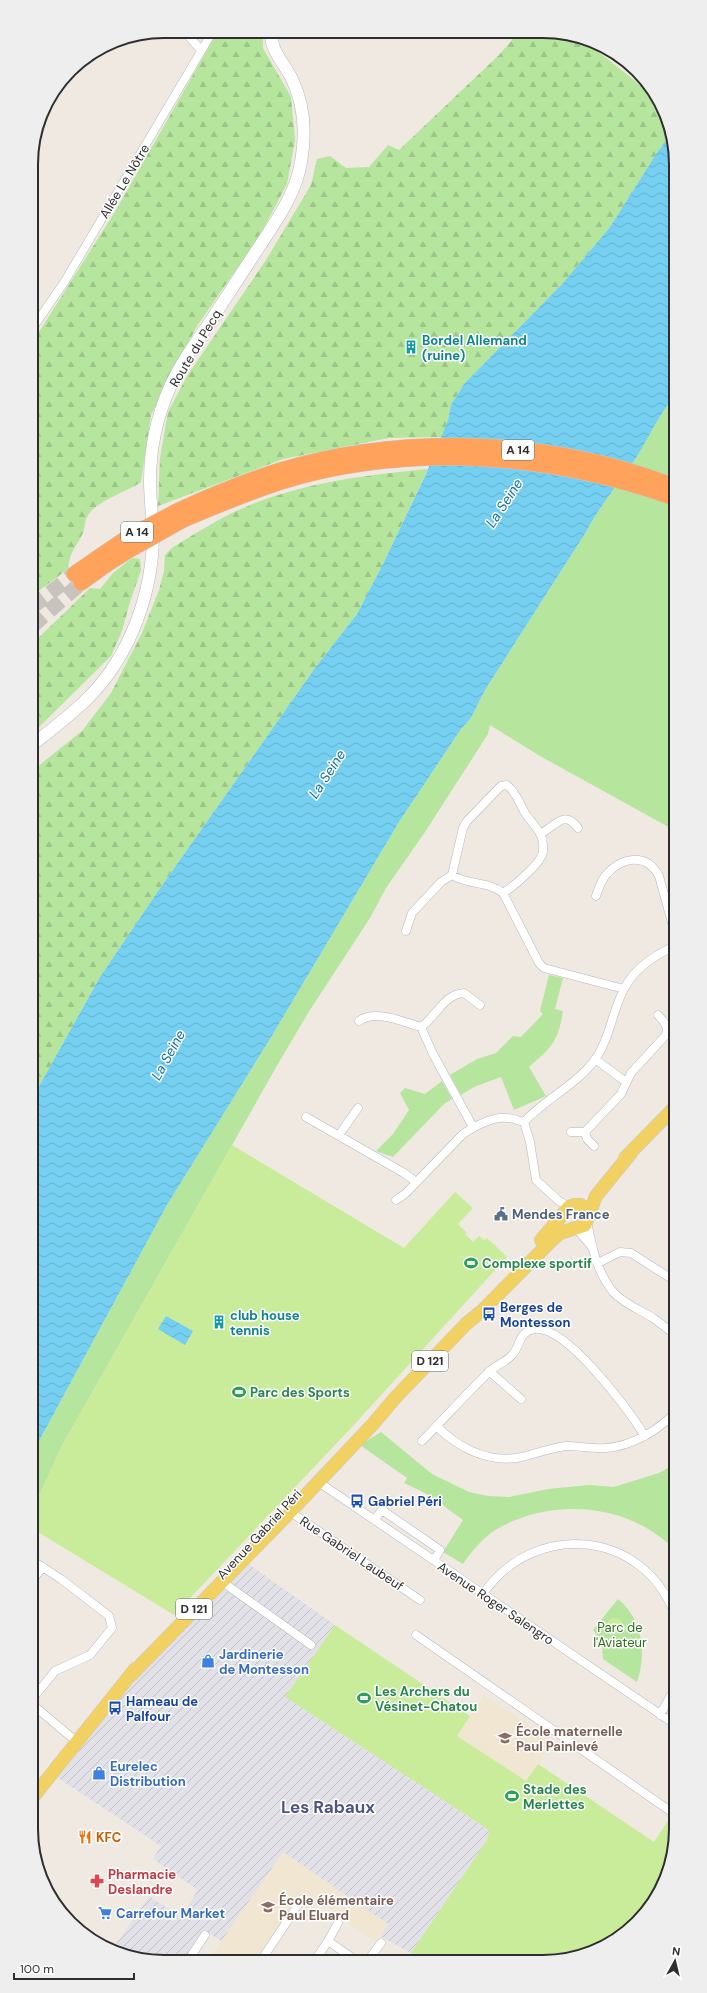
<svg xmlns="http://www.w3.org/2000/svg" width="707" height="1993" font-family="'DM Sans',sans-serif">
<style>
.industrial{fill:url(#industrial-furrows)}
.education{fill:#f0e6d1}
.grass{fill:#b6e59e}
.forest{fill:url(#forest-firs)}
.pitch{fill:#c9ec9a}
.water{fill:url(#water-waves)}
.lines{fill:none;stroke-linecap:round;stroke-linejoin:round}
.motorway-tunnel{stroke:#c8c4bd;stroke-width:15;stroke-dasharray:15 8;stroke-linecap:butt}
.minor-casing{stroke:#b4b7c1;stroke-width:9}
.secondary-casing{stroke:#b4b7c1;stroke-width:13}
.primary-casing{stroke:#c9c9c9;stroke-width:14}
.motorway-casing{stroke:#c9c9c9;stroke-width:16}
.minor{stroke:#fff;stroke-width:8}
.secondary{stroke:#fff;stroke-width:12}
.primary{stroke:#f2d163;stroke-width:13}
.motorway{stroke:#ffa35c;stroke-width:15}
.motorway-bridge-casing{stroke:#c9c9c9;stroke-width:16;stroke-linecap:butt}
.motorway-bridge{stroke:#ffa35c;stroke-width:15}
.labels{text-anchor:middle;stroke-width:3;stroke-linejoin:round;paint-order:stroke}
.shield{fill:#fff;stroke:#6d6d6d;stroke-width:1}
.shield-label{font-size:12px;font-weight:bold;fill:#2e2e2e}
.street-label{font-size:13px;fill:#2e2e2e;stroke:#fff}
.culture-label{font-size:13px;font-weight:bold;fill:#0d838f;stroke:#fff;text-anchor:start}
.service-label{font-size:13px;font-weight:bold;fill:#4e5e75;stroke:#fff;text-anchor:start}
.leisure-label{font-size:13px;font-weight:bold;fill:#27864d;stroke:#fff;text-anchor:start}
.transit-label{font-size:13px;font-weight:bold;fill:#164399;stroke:#fff;text-anchor:start}
.park-label{font-size:13px;fill:#2c6e1b;stroke:#fff}
.shop-label{font-size:13px;font-weight:bold;fill:#366cbe;stroke:#fff;text-anchor:start}
.education-label{font-size:13px;font-weight:bold;fill:#785e54;stroke:#fff;text-anchor:start}
.food-label{font-size:13px;font-weight:bold;fill:#c56008;stroke:#fff;text-anchor:start}
.health-label{font-size:13px;font-weight:bold;fill:#be3a42;stroke:#fff;text-anchor:start}
.water-label{font-size:14px;font-style:italic;fill:#0d6fa3;stroke:#fff}
.district-label{font-size:17px;font-weight:bold;fill:#4d5680;stroke:#fff}
.rim{fill:none;stroke:#2e2e2e;stroke-width:2}
</style>
<defs>
<pattern id="industrial-furrows" width="10" height="10" patternUnits="userSpaceOnUse"><rect width="10" height="10" fill="#e3e1e8"/><path d="M-1 1l2-2M0 10L10 0M9 11l2-2" fill="none" stroke="#c3c1c7"/></pattern>
<pattern id="forest-firs" width="22" height="20" patternUnits="userSpaceOnUse"><rect width="22" height="20" fill="#b6e59e"/><path d="M5 1l3.5 6h-7zM16 11l3.5 6h-7z" fill="#9dc588"/></pattern>
<pattern id="water-waves" width="16" height="10" patternUnits="userSpaceOnUse"><rect width="16" height="10" fill="#75cff0"/><path d="M0 5q4-4 8 0t8 0" fill="none" stroke="#66b2ce"/></pattern>
</defs>
<rect width="100%" height="100%" fill="#efe9e1"/>
<path class="industrial" d="M247,1563L335,1625L285,1697L483,1826L489,1831L487,1840L411,1953L380,1936L388,1924L283,1853L222,1941L204,1931L185,1959H138L112,1950L149,1896L181,1917L198,1890L153,1859L161,1846L58,1778L118,1700L183,1624Z"/>
<path class="education" d="M484,1695L553,1741L526,1781L457,1736Z
M283,1852L388,1924L376,1942L303,1891L256,1959H209Z"/>
<path class="grass" d="M674,397V498L669,509L674,511V830L540,756L490,725L488,734L425,832L386,888L370,918L308,1013L275,1069L62,1446L33,1509V1452L167,1205L270,1039L399,822L461,729L471,718L485,690L586,532C600,505 621,481 638,455C650,435 659,415 674,397Z
M549,975L563,978L555,1009L563,1011C558,1042 552,1047 529,1067L546,1096L514,1110L501,1077L474,1087L461,1095L450,1075L477,1059L496,1053L513,1036L521,1037L543,1014L540,1011Z
M442,1081L452,1099L444,1104L393,1157L376,1151L393,1134L409,1110L400,1093L405,1088L425,1094Z
M381,1432L432,1474L469,1492L488,1496L509,1497L548,1489L589,1485L614,1487L659,1473L675,1464V1550C629,1503 553,1497 497,1529C483,1537 472,1551 463,1564L443,1552L463,1520L427,1494L404,1483L407,1478L360,1445Z
M618,1599C643,1620 647,1653 637,1682L603,1659L602,1643L593,1630Z"/>
<path class="forest" d="M218,31L259,32L263,38V48L291,97L295,140L287,184L260,235L197,326L151,415L141,482C127,492 95,501 87,517C84,523 85,530 82,535C74,550 70,552 68,569L32,596V343L116,210Z
M518,33L569,34L585,40L586,42L659,100L672,134L658,151L610,227L563,283L464,384L451,405L448,420L441,437L389,438L283,459L158,506L160,458L168,412L187,376L266,260L311,185L317,159L330,156L346,168L369,167L388,145L399,150L499,55Z
M428,469L384,562L357,614L315,668L156,894L100,977L33,1097L32,771L82,731L111,693L142,633L159,590L164,571L165,555L173,547C197,533 222,516 248,506C305,482 367,475 428,469Z
M132,558L140,559L141,570L130,602L122,631L111,656L32,734V644L90,588L100,589L113,573Z"/>
<path class="pitch" d="M232,1145L404,1248L455,1192L473,1208L458,1224L467,1233L465,1234L473,1242L479,1236L484,1240L487,1238L507,1257L352,1427L174,1615L33,1529V1509L62,1446Z
M607 1626a8 8 0 1 1 16 0a8 8 0 1 1-16 0Z
M335,1625L470,1716L457,1736L526,1781L538,1764L654,1842L673,1813L676,1815V1837L666,1880L643,1916L610,1944L569,1959H420L411,1953L487,1840L489,1831L483,1826L285,1697Z"/>
<path class="water" d="M672,134L673,138L674,397C659,415 650,435 638,455C621,481 600,505 586,532L485,690L471,718L461,729L399,822L270,1039L167,1205L33,1452V1097L100,977L156,894L315,668L357,614L384,562L426,474L448,420L451,405L464,384L563,283L610,227L658,151Z
M166,1316L193,1331L185,1345L158,1329Z"/>
<g class="lines">
<path class="motorway-tunnel" d="M32,607L74,574
M32,626L81,583"/>
<g class="minor-casing">
<path id="minor" d="M184,31L201,50
M32,329L65,281L213,31
M540,834C556,826 564,809 578,828
M452,875C467,885 488,881 503,893L539,963L544,968L624,989
M596,896C598,890 601,882 605,876C621,857 646,852 659,876L674,930
M406,931L412,913L441,882L452,875L463,828L467,821L501,786L507,785C517,793 519,803 525,813C530,820 535,826 540,833C543,839 545,851 541,857C536,867 512,888 503,893
M359,1021C375,1009 403,1022 421,1027C436,1017 444,994 464,993L480,1005
M421,1027L433,1054L473,1127
M595,1059L626,1082
M306,1117L404,1173L416,1182
M571,1132H585L621,1094L631,1073L666,1035C669,1026 664,1022 658,1015
M585,1132L587,1139L594,1146
M339,1135L358,1108
M396,1200L405,1194L463,1134C475,1126 493,1116 508,1118C513,1118 519,1121 524,1122
M569,1207L559,1201L536,1180L530,1142L524,1122C545,1099 575,1086 595,1060C610,1038 612,1012 624,989C634,969 655,955 675,946
M587,1222C592,1247 597,1273 614,1293C625,1304 640,1310 653,1318C660,1323 668,1329 675,1335
M576,1228L591,1246
M598,1263L620,1252L631,1253L675,1281
M489,1371L521,1399
M436,1426C459,1448 489,1464 522,1457C537,1453 551,1448 566,1446C580,1446 593,1449 606,1448C632,1446 657,1431 675,1413
M422,1441C445,1418 466,1394 490,1371C496,1365 506,1362 512,1355C521,1346 518,1332 534,1329C566,1324 629,1411 645,1436
M317,1481L676,1725
M283,1507L420,1600
M374,1520L382,1510L440,1550L434,1560
M33,1561L61,1579L109,1616L112,1628L90,1655L55,1671L33,1698
M33,1579L43,1567
M221,1581L311,1645
M483,1594C534,1520 643,1529 675,1615
M416,1635L676,1815
M33,1705L77,1742
M660,1715L676,1686
M328,1941L338,1923
M189,1959L205,1935
M262,1959L302,1899
M316,1959L328,1941L354,1959
M369,1959L381,1943"/>
</g>
<g class="secondary-casing">
<path id="secondary" d="M32,745C51,730 71,715 88,698C131,655 154,590 153,529C152,513 150,497 150,481C150,449 157,416 170,387C180,365 194,345 208,325C226,298 243,271 261,244C278,218 296,193 301,162C306,134 304,104 292,79C284,63 270,50 271,32"/>
</g>
<g class="primary-casing">
<path id="primary" d="M625,1158L675,1107
M541,1240L569,1207L574,1205H581L588,1214
M130,1676L290,1512L373,1424L395,1398L466,1324L483,1310L552,1240L560,1233L585,1225L596,1196L631,1153
M34,1796L135,1669"/>
</g>
<g class="motorway-casing">
<path id="motorway" d="M177,511C211,495 245,481 281,470C407,433 551,438 674,486
M183,520C216,506 250,492 284,481C412,443 549,454 674,498
M74,574L100,556
M81,583L106,565"/>
</g>
<use href="#minor" class="minor"/>
<use href="#secondary" class="secondary"/>
<use href="#primary" class="primary"/>
<use href="#motorway" class="motorway"/>
<g class="motorway-bridge-casing">
<path id="motorway-bridge" d="M100,556L128,537L177,511
M106,565L128,551L183,520"/>
</g>
<use href="#motorway-bridge" class="motorway-bridge"/>
</g>
<defs>
<g id="building-bare" transform="scale(1.08)"><path d="M-4-6H4V6H1V3H-1V6H-4ZM-2.5-4.3h1.7v1.8h-1.7ZM.8-4.3h1.7v1.8H.8ZM-2.5-1h1.7V.8h-1.7ZM.8-1h1.7V.8H.8Z" fill="#0f9aa8" stroke="#fff" stroke-width="2.5" paint-order="stroke"/></g>
<g id="civic-bare" transform="scale(1.08)"><path d="M-.6-6.5H3V-4.5H.6V-3L4-1V1h2V6H-6V1h2V-1L-.6-3ZM-1.2 2.5V6h2.4V2.5Z" fill="#5c6f8a" stroke="#fff" stroke-width="2.5" paint-order="stroke"/></g>
<g id="stadium-bare" transform="scale(1.08)"><path d="M0-5a6.5 5 0 1 0 0 10a6.5 5 0 1 0 0-10ZM-3.5-1.8h7v3.6h-7Z" fill="#2e9e5b" stroke="#fff" stroke-width="2.5" paint-order="stroke"/></g>
<g id="bus-bare" transform="scale(1.08)"><path d="M-5-6H5V4H4V6H2V4H-2V6H-4V4H-5ZM-3.5-4V0h7V-4ZM-3.5 1.2v1.5H-2V1.2ZM2 1.2v1.5H3.5V1.2Z" fill="#1a4fb4" stroke="#fff" stroke-width="2.5" paint-order="stroke"/></g>
<g id="shop-bare" transform="scale(1.08)"><path d="M-5-2.5h2.3a2.7 3.5 0 0 1 5.4 0H5L5.5 6h-11ZM-1.5-2.5h3a1.5 2.3 0 0 0-3 0Z" fill="#3f7fe0" stroke="#fff" stroke-width="2.5" paint-order="stroke"/></g>
<g id="school-bare" transform="scale(1.08)"><path d="M0-5L7-2L0 1L-7-2ZM-4 1L0 2.5L4 1V4Q0 6-4 4Z" fill="#8d6e63" stroke="#fff" stroke-width="2.5" paint-order="stroke"/></g>
<g id="restaurant-bare" transform="scale(1.08)"><path d="M-5-6h1v4h1v-4h1v4h1v-4h1v5L-1.5 .5V6h-2V.5L-5-1ZM5-6V6H3V1.5H1.5Q1.5-4 5-6Z" fill="#e8710a" stroke="#fff" stroke-width="2.5" paint-order="stroke"/></g>
<g id="pharmacy-bare" transform="scale(1.08)"><path d="M-2-6h4v4h4v4h-4v4h-4v-4h-4v-4h4Z" fill="#e0444e" stroke="#fff" stroke-width="2.5" paint-order="stroke"/></g>
<g id="supermarket-bare" transform="scale(1.08)"><path d="M-6-5.5h2.5l.6 2H6L4.5 2H-2.5L-4.4-4H-6ZM-1.5 3.2a1.3 1.3 0 1 0 .1 0ZM3 3.2a1.3 1.3 0 1 0 .1 0Z" fill="#3f7fe0" stroke="#fff" stroke-width="2.5" paint-order="stroke"/></g>
</defs>
<g fill-rule="evenodd">
<use href="#building-bare" x="411" y="347"/>
<use href="#civic-bare" x="501" y="1214"/>
<use href="#stadium-bare" x="471" y="1263"/>
<use href="#bus-bare" x="489" y="1314"/>
<use href="#building-bare" x="219" y="1322"/>
<use href="#stadium-bare" x="239" y="1392"/>
<use href="#bus-bare" x="357" y="1501"/>
<use href="#shop-bare" x="208" y="1661"/>
<use href="#stadium-bare" x="364" y="1698"/>
<use href="#bus-bare" x="115" y="1708"/>
<use href="#school-bare" x="505" y="1738"/>
<use href="#shop-bare" x="99" y="1773"/>
<use href="#stadium-bare" x="512" y="1796"/>
<use href="#restaurant-bare" x="85" y="1837"/>
<use href="#pharmacy-bare" x="97" y="1881"/>
<use href="#school-bare" x="268" y="1907"/>
<use href="#supermarket-bare" x="105" y="1913"/>
</g>
<g class="labels">
<g class="shield">
<rect x="502" y="440" width="32" height="20" rx="3"/>
<rect x="121" y="522" width="32" height="20" rx="3"/>
<rect x="412" y="1351" width="36" height="20" rx="3"/>
<rect x="176" y="1599" width="36" height="20" rx="3"/>
</g>
<g class="shield-label">
<text x="518" y="454">A 14</text>
<text x="137" y="536">A 14</text>
<text x="430" y="1365">D 121</text>
<text x="194" y="1613">D 121</text>
</g>
<g class="street-label">
<text transform="translate(124 181) rotate(-59)" y="5">Allée Le Nôtre</text>
<text transform="translate(195 348) rotate(-59)" y="5">Route du Pecq</text>
<text transform="translate(259 1534) rotate(-47)" y="5">Avenue Gabriel Péri</text>
<text transform="translate(352 1553) rotate(34)" y="5">Rue Gabriel Laubeuf</text>
<text transform="translate(496 1603) rotate(34)" y="5">Avenue Roger Salengro</text>
</g>
<g class="culture-label">
<text x="422" y="345">Bordel Allemand<tspan x="422" dy="15">(ruine)</tspan></text>
<text x="230" y="1320">club house<tspan x="230" dy="15">tennis</tspan></text>
</g>
<g class="service-label">
<text x="512" y="1219">Mendes France</text>
</g>
<g class="leisure-label">
<text x="482" y="1268">Complexe sportif</text>
<text x="250" y="1397">Parc des Sports</text>
<text x="375" y="1696">Les Archers du<tspan x="375" dy="15">Vésinet-Chatou</tspan></text>
<text x="523" y="1794">Stade des<tspan x="523" dy="15">Merlettes</tspan></text>
</g>
<g class="transit-label">
<text x="500" y="1312">Berges de<tspan x="500" dy="15">Montesson</tspan></text>
<text x="368" y="1506">Gabriel Péri</text>
<text x="126" y="1706">Hameau de<tspan x="126" dy="15">Palfour</tspan></text>
</g>
<g class="park-label">
<text x="620" y="1632">Parc de<tspan x="620" dy="15">l'Aviateur</tspan></text>
</g>
<g class="shop-label">
<text x="219" y="1659">Jardinerie<tspan x="219" dy="15">de Montesson</tspan></text>
<text x="110" y="1771">Eurelec<tspan x="110" dy="15">Distribution</tspan></text>
<text x="116" y="1918">Carrefour Market</text>
</g>
<g class="education-label">
<text x="516" y="1736">École maternelle<tspan x="516" dy="15">Paul Painlevé</tspan></text>
<text x="279" y="1905">École élémentaire<tspan x="279" dy="15">Paul Eluard</tspan></text>
</g>
<g class="food-label">
<text x="96" y="1842">KFC</text>
</g>
<g class="health-label">
<text x="108" y="1879">Pharmacie<tspan x="108" dy="15">Deslandre</tspan></text>
</g>
<g class="water-label">
<text transform="translate(504 503) rotate(-57)" y="5">La Seine</text>
<text transform="translate(327 774) rotate(-57)" y="5">La Seine</text>
<text transform="translate(168 1055) rotate(-61)" y="5">La Seine</text>
</g>
<g class="district-label">
<text x="328" y="1813">Les Rabaux</text>
</g>
</g>
<path d="M0 0H707V1993H0ZM164 38H543A126 126 0 0 1 669 164V1829A126 126 0 0 1 543 1955H164A126 126 0 0 1 38 1829V164A126 126 0 0 1 164 38Z" fill="#eee" fill-rule="evenodd"/>
<path class="rim" d="M164 38H543A126 126 0 0 1 669 164V1829A126 126 0 0 1 543 1955H164A126 126 0 0 1 38 1829V164A126 126 0 0 1 164 38Z"/>
<g transform="translate(675 1961) rotate(8)" stroke="#ffffff" stroke-width="3" paint-order="stroke">
<path d="M0-3L7 15L0 10L-7 15Z" fill="#2e2e2e"/>
<text y="-6" font-size="11" font-weight="bold" text-anchor="middle" fill="#2e2e2e">N</text>
</g>
<path d="M14 1973v6h120v-6" fill="none" stroke="#2e2e2e" stroke-width="2"/>
<text x="20" y="1973" font-size="12" fill="#2e2e2e" stroke="#ffffff" stroke-width="3" paint-order="stroke">100 m</text>
</svg>
